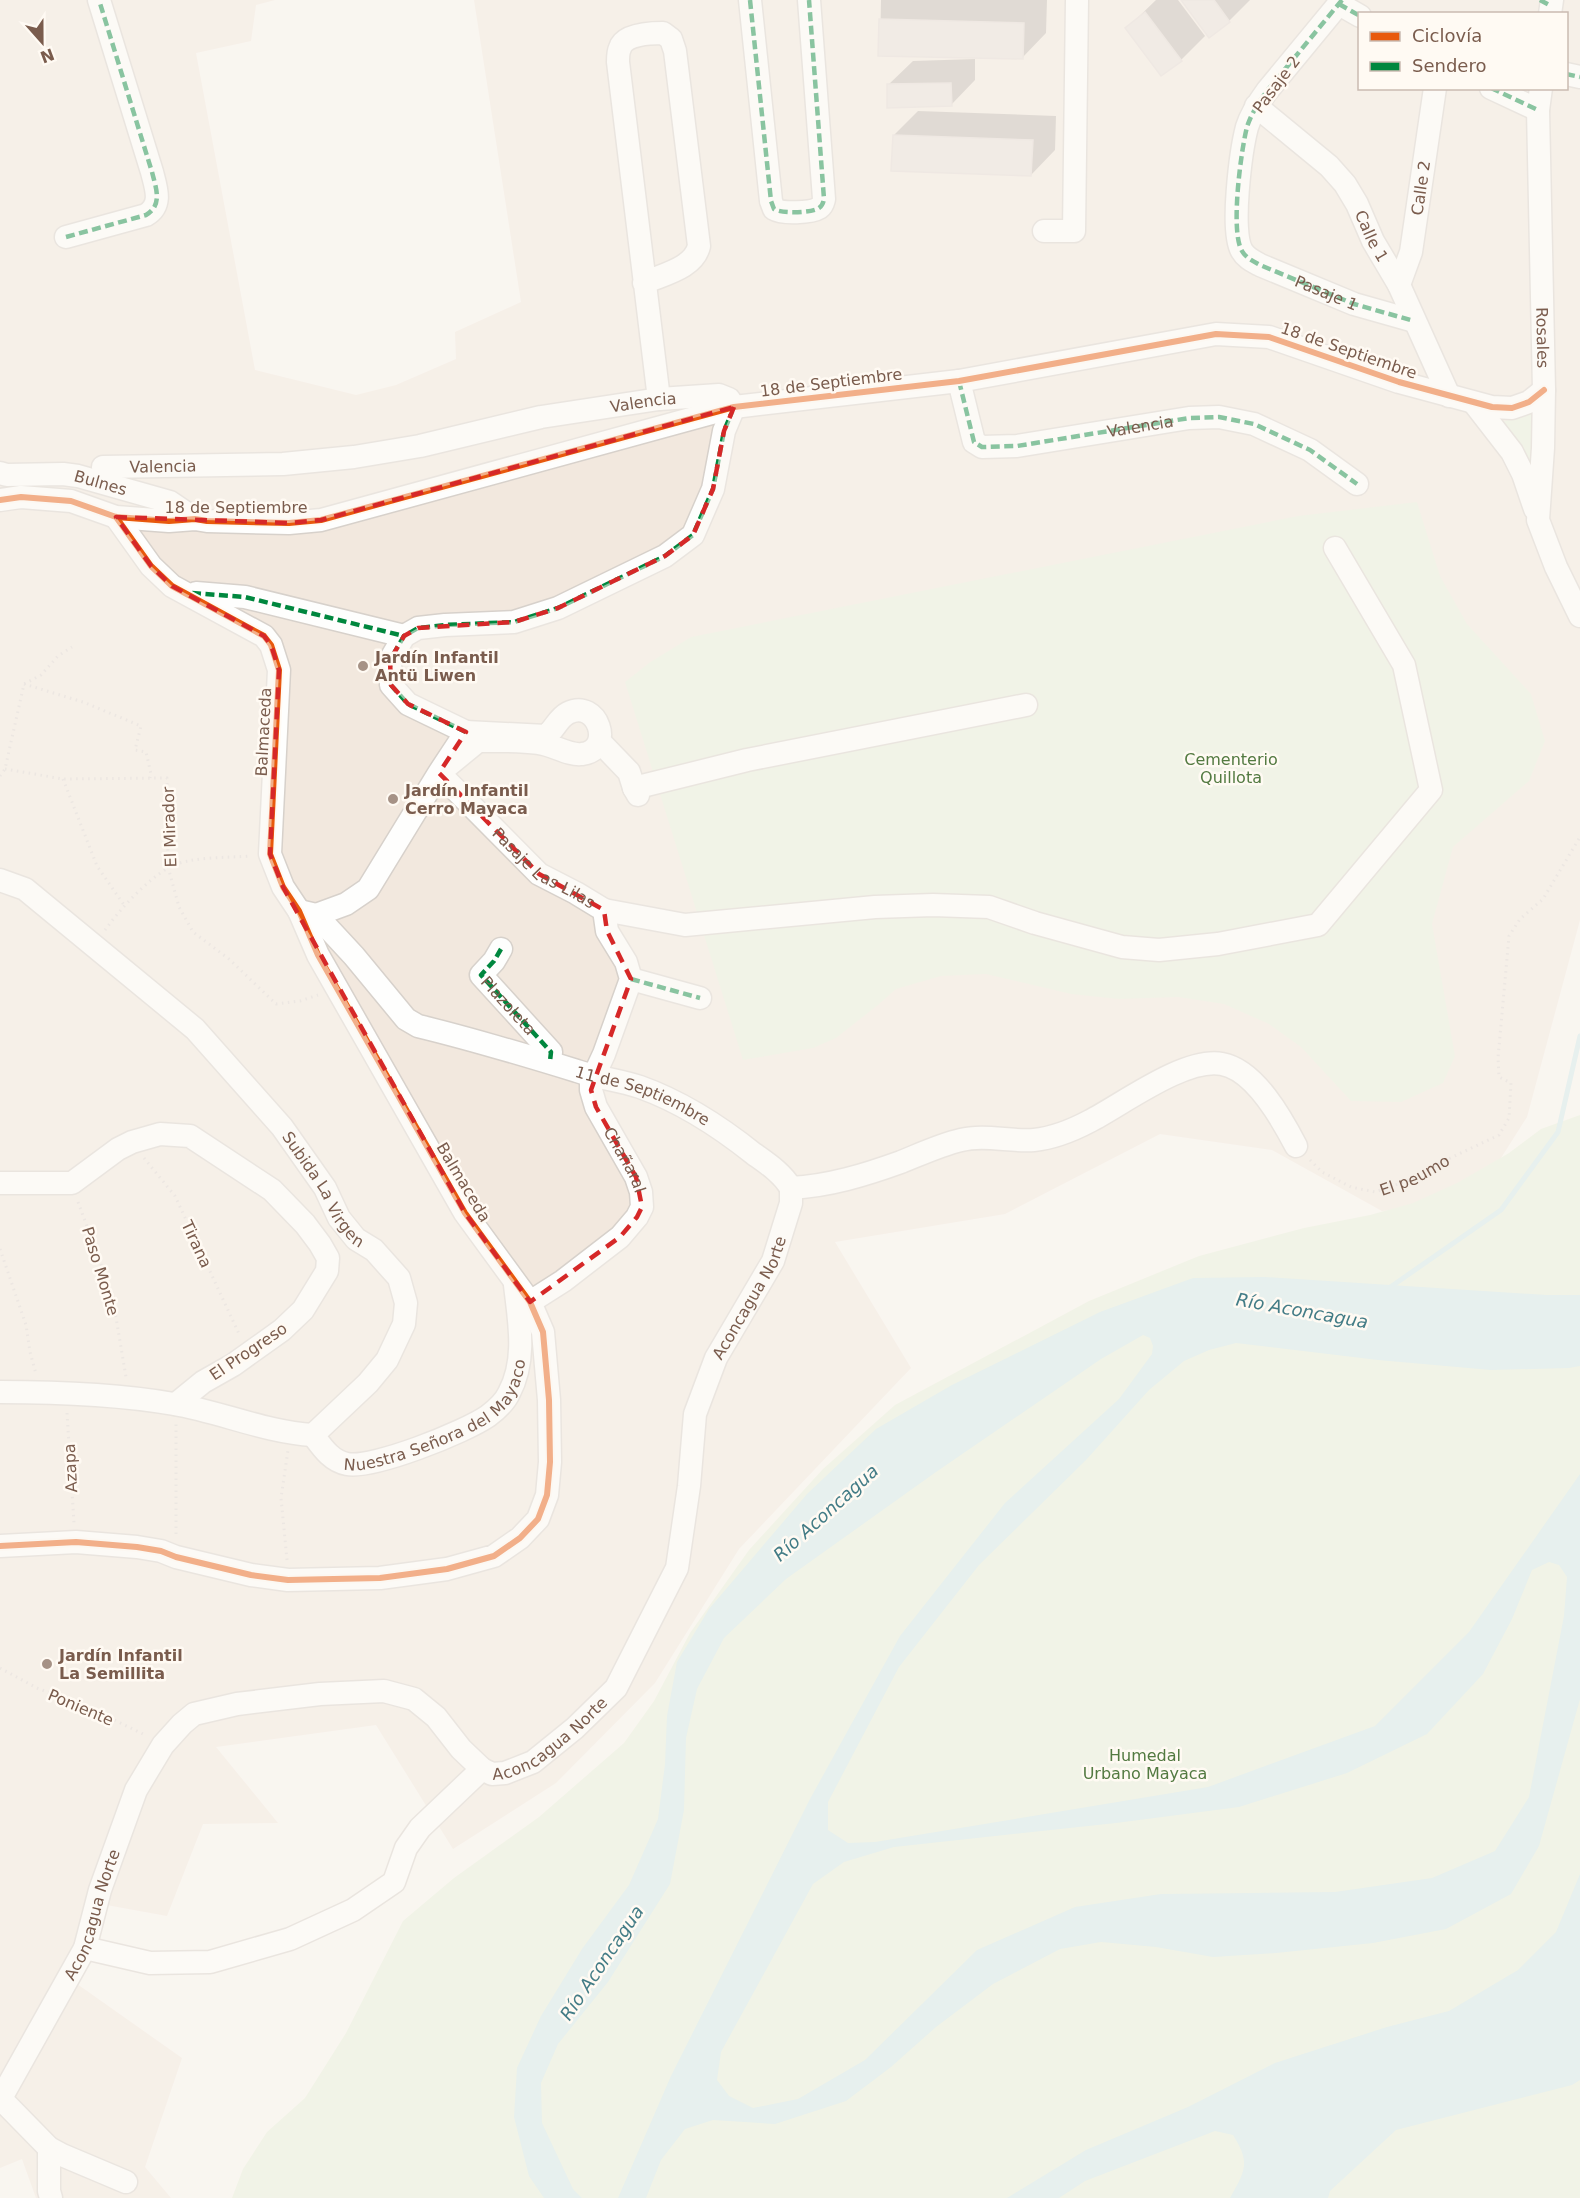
<svg xmlns="http://www.w3.org/2000/svg" width="1580" height="2198" font-family="'DejaVu Sans',sans-serif">
<style>
.residential{fill:#f2e8de;fill-rule:evenodd}
.green{fill:#e7f0db}
.water{fill:#d0e8ea;fill-rule:evenodd}
.shadow{fill:#0003}
.lines{fill:none;stroke-linecap:round;stroke-linejoin:round}
.stream{stroke:#d0e8ea;stroke-width:5}
.building{fill:#e6ded7;stroke:#e2d8d2;stroke-width:1.5}
.minor-casing{stroke:#d7d1cb;stroke-width:25}
.path{stroke:#dcd5d0;stroke-width:3;stroke-dasharray:1.5 4.5;stroke-linecap:butt}
.minor{stroke:#fefefd;stroke-width:22}
.quiet{stroke:#00873e;stroke-width:4.5;stroke-dasharray:9 4.5;stroke-linecap:butt}
.cycleway-casing{stroke:#fffaf3;stroke-width:10}
.cycleway{stroke:#e8590c;stroke-width:6}
.marked{fill:none;stroke:#d62828;stroke-width:4.5;stroke-dasharray:12 8;stroke-linejoin:round}
.poi-dot{fill:#a69286;stroke:#fffaf3;stroke-width:2}
.labels{text-anchor:middle;stroke-width:5;stroke-linejoin:round;paint-order:stroke}
.street-label{font-size:16px;fill:#7a5c4d;stroke:#fffaf3}
.poi-label{font-size:16px;font-weight:bold;fill:#7a5c4d;stroke:#fffaf3;text-anchor:start}
.park-label{font-size:16px;fill:#537a41;stroke:#fffaf3}
.water-label{font-size:18px;font-style:italic;fill:#437c86;stroke:#fffaf3}
</style>
<rect width="100%" height="100%" fill="#f9f5f0"/>
<path class="residential" d="M0,0H275L256,5L251,41L196,53L255,370L356,395L396,385L456,359L455,332L521,302L474,0H1580V920L1527,1117L1475,1199L1382,1211L1272,1150L1160,1134L1005,1214L835,1242L911,1368L739,1549L655,1683L556,1783L453,1849L376,1725L216,1747L278,1823L203,1824L167,1916L101,1904L70,1979L182,2058L145,2167L171,2198H36L22,2159L0,2168ZM1360,14H1566V88H1360Z"/>
<path class="green" d="M1533,412L1536,459L1527,460L1502,422Z
M1417,502L1440,576L1467,624L1531,694L1545,741L1529,781L1453,847L1432,924L1455,1056L1443,1083L1401,1102L1351,1101L1301,1047L1269,1024L1224,1004L1178,997L1119,999L1071,994L986,974L941,976L896,989L878,1005L836,1038L813,1048L743,1060L625,682L649,663L691,637L1298,516Z
M1580,1115V2198H232L243,2169L267,2132L305,2098L346,2033L403,1921L454,1878L539,1817L624,1743L654,1701L690,1633L749,1550L823,1469L895,1405L1089,1301L1199,1256L1304,1228L1370,1215L1413,1203L1457,1183L1509,1153L1541,1129Z"/>
<path class="water" d="M1265,1277L1547,1295H1580V1366L1569,1368L1491,1370L1378,1360L1236,1343L1209,1350L1184,1361L1149,1390L1086,1460L979,1565L899,1667L828,1802V1830L848,1843L875,1842L1208,1787L1375,1726L1469,1632L1580,1474V1699L1539,1846L1511,1894L1446,1929L1373,1943L1276,1953L1213,1957L1156,1947L1101,1942L1060,1949L993,1984L936,2027L891,2067L846,2101L775,2124L713,2120L685,2129L661,2160L646,2198H618L671,2076L810,1799L900,1636L1005,1503L1119,1399L1152,1354L1153,1346L1150,1338L1143,1335L1101,1359L936,1472L786,1579L724,1638L697,1689L686,1738L684,1810L670,1884L608,1982L558,2044L541,2083L542,2123L573,2189L582,2198H544L529,2176L514,2117L517,2068L541,2016L582,1949L629,1885L658,1819L665,1764L667,1716L677,1662L709,1609L807,1494L876,1429L952,1385L1100,1312L1193,1278ZM1549,1562L1559,1565L1567,1577L1564,1616L1529,1797L1495,1851L1432,1878L1335,1892L1161,1894L1075,1907L977,1950L865,2060L798,2099L753,2108L729,2096L717,2080L721,2052L813,1884L844,1862L894,1847L1116,1823L1239,1807L1347,1773L1427,1734L1483,1674L1512,1619L1532,1570Z
M1580,1874V2080L1572,2085L1396,2130L1330,2191L1328,2198H1230C1245,2171 1251,2163 1233,2135L1215,2131L1085,2181L1059,2198H1007L1086,2150L1188,2107L1275,2063L1387,2027L1449,2011L1518,1970L1556,1932Z"/>
<path class="shadow" d="M881,0H1047L1046,33L1022,58L880,54Z
M1156,0H1178L1205,36L1181,60L1127,28Z
M1183,0H1250L1229,21Z
M975,59V80L951,105L888,85L913,61Z
M918,111L1056,116L1055,150L1031,175L894,135Z"/>
<g class="lines">
<path class="stream" d="M1389,1288L1501,1210L1558,1132L1580,1036"/>
</g>
<path class="building" d="M1181,0H1214L1230,22L1209,38Z
M1145,12L1182,61L1161,76L1125,28Z
M879,19L1024,23L1023,59L878,56Z
M951,83L952,106L887,108V84Z
M893,135L1033,140L1031,176L891,171Z"/>
<g class="lines">
<g class="minor-casing">
<g id="minor">
<path d="M750,0L771,201L774,209C782,214 811,213 819,208C823,205 823,203 824,199L809,0"/>
<path id="s2" d="M1342,0L1267,91C1259,102 1251,114 1247,127C1241,150 1230,232 1242,251C1246,258 1253,261 1260,265L1354,304L1414,321"/>
<path d="M1339,4L1360,16"/>
<path d="M1550,14L1552,0"/>
<path d="M1566,74L1580,77"/>
<path d="M1491,88L1538,110"/>
<path id="s3" d="M1541,88L1538,110L1544,390L1543,448L1538,520L1556,567L1580,616"/>
<path id="s4" d="M1256,106L1329,166L1345,184L1357,204L1373,241L1399,285L1449,396"/>
<path d="M1044,231H1074L1077,0"/>
<path d="M66,237L146,215C163,205 156,188 152,172L99,0"/>
<path d="M644,283C664,274 694,268 699,246L675,51L671,39L663,33C650,33 624,34 620,48C618,52 618,58 618,62L659,399"/>
<path id="s5" d="M1399,285L1411,252L1435,88"/>
<path d="M959,381L974,442L982,447L1017,446L1189,418L1219,417L1254,424L1310,450L1357,484"/>
<path d="M1474,403L1512,452L1523,474L1535,509"/>
<path id="s6" d="M103,467L283,464L354,457L420,446L541,417L659,399L719,395L729,399L734,407L724,431L713,489L693,535L665,556L558,608L514,622L445,625L418,628L404,636L390,660L391,685L408,704L466,732"/>
<path id="s7" d="M0,473L7,475L63,474L78,476L170,502L195,519"/>
<path d="M0,500L21,497L71,501L116,517L169,521L195,519L207,521L289,523L321,520L734,407L959,381L1216,334L1269,337L1399,382L1492,407L1512,408L1529,402L1544,390"/>
<path d="M196,593L245,597L404,636"/>
<path d="M600,742L629,772L634,788L638,795"/>
<path d="M634,788L747,760L1026,705"/>
<path id="s8" d="M0,880L25,889L195,1029L282,1127L325,1188L339,1218L356,1239L374,1250L399,1278L406,1303L404,1324L387,1360L368,1383L313,1435C265,1432 221,1412 174,1404C117,1394 58,1392 0,1392"/>
<path d="M604,910L685,925L875,907L933,905L989,907L1035,923L1122,947L1159,950L1218,944L1318,925L1431,790L1404,665L1335,548"/>
<path id="s9" d="M299,911L316,915L346,904L368,889L439,773L478,741C498,741 519,740 538,743C552,744 569,756 582,754C615,750 598,698 568,713C558,718 555,729 546,736L466,732L439,773L539,874L576,893L604,910L607,931L626,962L631,979L604,1054L591,1082V1090L596,1107L636,1177L641,1192L642,1207L637,1217L620,1237L563,1281L530,1302"/>
<path id="s10" d="M316,915L354,956L406,1019L418,1026C472,1039 525,1055 577,1071C598,1078 619,1080 640,1087C682,1102 719,1126 754,1154C768,1164 782,1173 791,1188C829,1186 865,1175 901,1162C921,1154 940,1145 961,1140C984,1134 1011,1142 1034,1140C1054,1138 1073,1130 1090,1121C1123,1104 1185,1057 1222,1064C1255,1070 1282,1119 1296,1146"/>
<path id="s11" d="M501,949L494,961L481,975L551,1052L550,1061"/>
<path d="M631,979L700,998"/>
<path d="M0,1183H72L118,1149L132,1142L160,1134L190,1136L272,1190L305,1224L320,1244L328,1258L327,1271L303,1310L282,1330L233,1365L203,1382L176,1404"/>
<path id="s12" d="M313,1435C322,1447 331,1461 347,1464C373,1469 465,1432 488,1416C496,1410 505,1402 509,1393C527,1360 519,1320 515,1285"/>
<path d="M0,1546L76,1542L137,1547L161,1551L176,1557L251,1575L288,1580L380,1578L447,1569L494,1556L520,1538L538,1519L547,1495L550,1462L549,1400L543,1332L530,1302L465,1213L318,955L299,911L283,887L270,854L279,670L271,645L264,636L172,586L151,566L116,517"/>
<path d="M85,1948L150,1963L210,1962L290,1939L353,1910L394,1882L406,1848L420,1828L482,1769"/>
<path d="M1,2099L49,2148L62,2155L126,2182"/>
<path id="s13" d="M0,2100L85,1948L100,1890L136,1790L163,1745L182,1724L194,1714L237,1704L320,1694L384,1691L414,1699L436,1717L461,1749L482,1769L492,1774L505,1773L533,1762L575,1728L616,1688L677,1568L689,1486L695,1414L716,1358L773,1261L791,1203V1188"/>
<path d="M49,2148V2191L51,2198"/>
</g>
</g>
<g class="path">
<path d="M24,684L83,702L141,726L135,750L146,752L151,774L150,778"/>
<path d="M5,769L63,779L167,778L168,867L179,907L193,932L229,959L276,1004L300,1001L318,995"/>
<path d="M0,776L5,769L24,684L41,675L58,656L72,647"/>
<path d="M63,779L97,866L124,905"/>
<path d="M105,930C120,909 146,881 168,868C188,856 228,858 251,856"/>
<path d="M144,1158L175,1196L240,1336"/>
<path id="s1" d="M1310,1160L1322,1172L1351,1187L1375,1192L1413,1179L1444,1161L1499,1135L1509,1118L1511,1083L1499,1077L1498,1058L1509,936L1520,919L1543,899L1580,837"/>
<path d="M78,1202L112,1294L126,1377"/>
<path d="M0,1249L26,1325L30,1352L36,1374"/>
<path d="M67,1413L74,1523"/>
<path d="M176,1534V1424"/>
<path d="M287,1560L281,1498L288,1450"/>
<path d="M0,1668L37,1688L100,1713L145,1735"/>
</g>
<use href="#minor" class="minor"/>
<g class="quiet">
<path d="M750,0L771,201L774,209C782,214 811,213 819,208C823,205 823,203 824,199L809,0"/>
<path d="M1342,0L1267,91C1259,102 1251,114 1247,127C1241,150 1230,232 1242,251C1246,258 1253,261 1260,265L1354,304L1414,321"/>
<path d="M1540,0L1551,6"/>
<path d="M1339,4L1360,16"/>
<path d="M1566,74L1580,77"/>
<path d="M1491,88L1538,110"/>
<path d="M66,237L146,215C163,205 156,188 152,172L99,0"/>
<path id="s14" d="M959,381L974,442L982,447L1017,446L1189,418L1219,417L1254,424L1310,450L1357,484"/>
<path d="M192,593L245,597L404,636"/>
<path d="M466,732L408,704L391,685L390,660L404,636L418,628L445,625L514,622L558,608L665,556L693,535L713,489L724,431L734,407"/>
<path d="M501,949L494,961L481,975L551,1052L550,1061"/>
<path d="M631,979L700,998"/>
</g>
<g class="cycleway-casing">
<path id="cycleway" d="M0,500L21,497L71,501L116,517L169,521L195,519L207,521L289,523L321,520L734,407L959,381L1216,334L1269,337L1399,382L1492,407L1512,408L1529,402L1544,390
M0,1546L76,1542L137,1547L161,1551L176,1557L251,1575L288,1580L380,1578L447,1569L494,1556L520,1538L538,1519L547,1495L550,1462L549,1400L543,1332L530,1302L465,1213L318,955L299,911L283,887L270,854L279,670L271,645L264,636L172,586L151,566L116,517"/>
</g>
<use href="#cycleway" class="cycleway"/>
</g>
<path d="M0 0H1580V2198H0ZM734,407L724,431L713,489L693,535L665,556L558,608L514,622L418,628L404,636L390,660L391,685L408,704L466,732L439,773L539,874L604,910L607,931L631,979L591,1090L596,1107L636,1177L642,1207L637,1217L620,1237L530,1302L465,1213L283,887L270,854L279,670L271,645L264,636L172,586L151,566L116,517L289,523L321,520Z" fill="#f9f5f0" fill-opacity=".55" fill-rule="evenodd"/>
<path class="marked" d="M734,407L724,431L713,489L693,535L665,556L558,608L514,622L418,628L404,636L390,660L391,685L408,704L466,732L439,773L539,874L604,910L607,931L631,979L591,1090L596,1107L636,1177L642,1207L637,1217L620,1237L530,1302L465,1213L283,887L270,854L279,670L271,645L264,636L172,586L151,566L116,517L289,523L321,520Z"/>
<g class="poi-dot">
<circle cx="363" cy="666" r="6"/>
<circle cx="393" cy="799" r="6"/>
<circle cx="47" cy="1664" r="6"/>
</g>
<g class="labels">
<g class="street-label">
<text transform="translate(1276 84) rotate(-53)" y="6">Pasaje 2</text>
<text dy="6" stroke="none"><textPath href="#s5" startOffset="100">Calle 2</textPath></text>
<text dy="6" stroke="none"><textPath href="#s4" startOffset="177">Calle 1</textPath></text>
<text dy="6" stroke="none"><textPath href="#s2" startOffset="380">Pasaje 1</textPath></text>
<text dy="6" stroke="none"><textPath href="#s3" startOffset="250">Rosales</textPath></text>
<text transform="translate(1349 350) rotate(19)" y="6">18 de Septiembre</text>
<text transform="translate(831 382) rotate(-7)" y="6">18 de Septiembre</text>
<text dy="6" stroke="none"><textPath href="#s6" startOffset="546">Valencia</textPath></text>
<text dy="6" stroke="none"><textPath href="#s14" startOffset="232">Valencia</textPath></text>
<text dy="6" stroke="none"><textPath href="#s6" startOffset="60">Valencia</textPath></text>
<text dy="6" stroke="none"><textPath href="#s7" startOffset="102">Bulnes</textPath></text>
<text x="236" y="513">18 de Septiembre</text>
<text transform="translate(263 732) rotate(-87)" y="6">Balmaceda</text>
<text transform="translate(169 827) rotate(-92)" y="6">El Mirador</text>
<text dy="6" stroke="none"><textPath href="#s9" startOffset="748">Pasaje Las Lilas</textPath></text>
<text dy="6" stroke="none"><textPath href="#s11" startOffset="74">Plazoleta</textPath></text>
<text dy="6" stroke="none"><textPath href="#s10" startOffset="387">11 de Septiembre</textPath></text>
<text dy="6" stroke="none"><textPath href="#s9" startOffset="1094">Chañaral</textPath></text>
<text dy="6" stroke="none"><textPath href="#s1" startOffset="117">El peumo</textPath></text>
<text transform="translate(464 1182) rotate(59)" y="6">Balmaceda</text>
<text dy="6" stroke="none"><textPath href="#s8" startOffset="453">Subida La Virgen</textPath></text>
<text transform="translate(197 1244) rotate(65)" y="6">Tirana</text>
<text transform="translate(101 1271) rotate(73)" y="6">Paso Monte</text>
<text dy="6" stroke="none"><textPath href="#s13" startOffset="1342">Aconcagua Norte</textPath></text>
<text transform="translate(248 1351) rotate(-34)" y="6">El Progreso</text>
<text dy="6" stroke="none"><textPath href="#s12" startOffset="153">Nuestra Señora del Mayaco</textPath></text>
<text transform="translate(70 1468) rotate(-93)" y="6">Azapa</text>
<text transform="translate(81 1707) rotate(23)" y="6">Poniente</text>
<text dy="6" stroke="none"><textPath href="#s13" startOffset="838">Aconcagua Norte</textPath></text>
<text dy="6" stroke="none"><textPath href="#s13" startOffset="208">Aconcagua Norte</textPath></text>
</g>
<g class="poi-label">
<text x="375" y="663">Jardín Infantil<tspan x="375" dy="18">Antü Liwen</tspan></text>
<text x="405" y="796">Jardín Infantil<tspan x="405" dy="18">Cerro Mayaca</tspan></text>
<text x="59" y="1661">Jardín Infantil<tspan x="59" dy="18">La Semillita</tspan></text>
</g>
<g class="park-label">
<text x="1231" y="765">Cementerio<tspan x="1231" dy="18">Quillota</tspan></text>
<text x="1145" y="1761">Humedal<tspan x="1145" dy="18">Urbano Mayaca</tspan></text>
</g>
<g class="water-label">
<text transform="translate(1302 1311) rotate(10)" y="6">Río Aconcagua</text>
<text transform="translate(826 1513) rotate(-42)" y="6">Río Aconcagua</text>
<text transform="translate(602 1963) rotate(-56)" y="6">Río Aconcagua</text>
</g>
</g>
<rect x="1358" y="12" width="210" height="78" fill="#fffaf3" stroke="#cabbb1" stroke-width="1.5"/>
<rect x="1370" y="32" width="30" height="9" fill="#e8590c" stroke="#cabbb1" stroke-width="1.5"/>
<text x="1412" y="42" font-size="18" fill="#7a5c4d">Ciclovía</text>
<rect x="1370" y="62" width="30" height="9" fill="#00873e" stroke="#cabbb1" stroke-width="1.5"/>
<text x="1412" y="72" font-size="18" fill="#7a5c4d">Sendero</text>
<g transform="translate(42 42) rotate(159)" stroke="#fffaf3" stroke-width="4.5" paint-order="stroke">
<path d="M0-4.5L10 22L0 15L-10 22Z" fill="#7a5c4d"/>
<text y="-9" font-size="16" font-weight="bold" text-anchor="middle" fill="#7a5c4d">N</text>
</g>
</svg>
